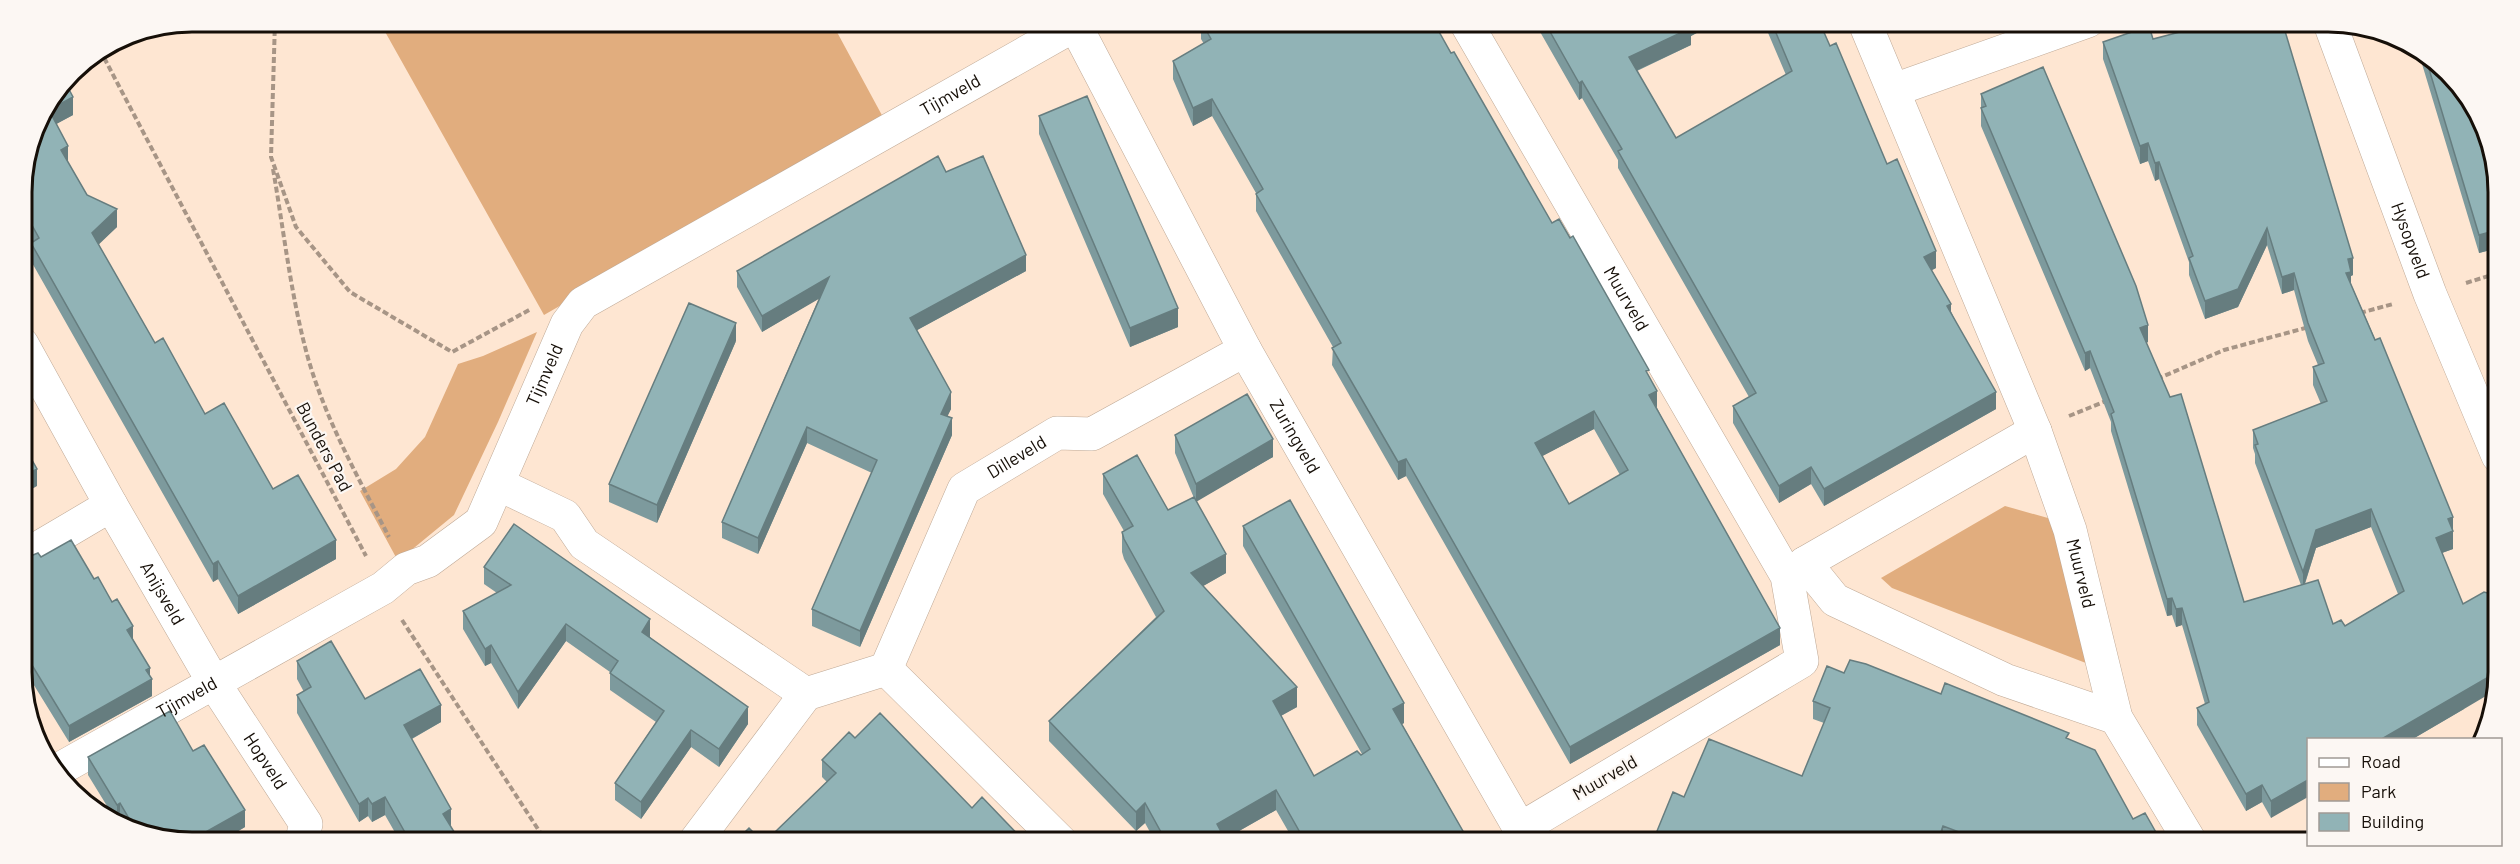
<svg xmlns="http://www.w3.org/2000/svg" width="2520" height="864" font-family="Barlow,sans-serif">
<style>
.green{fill:#e1ad7e}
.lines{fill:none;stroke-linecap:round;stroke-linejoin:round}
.minor-casing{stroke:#bfa996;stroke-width:34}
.path{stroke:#a79586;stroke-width:4;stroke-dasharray:6 3;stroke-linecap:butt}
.minor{stroke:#fff;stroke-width:33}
.wall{fill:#7d9a9d;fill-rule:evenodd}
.shaded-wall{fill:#667d7f}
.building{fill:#91b3b6;stroke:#667d7f;stroke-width:1.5;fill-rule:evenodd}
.labels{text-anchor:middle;stroke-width:4.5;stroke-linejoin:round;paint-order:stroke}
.street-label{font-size:18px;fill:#160f08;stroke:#fcf7f3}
.rim{fill:none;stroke:#160f08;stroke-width:3}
</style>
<rect width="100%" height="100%" fill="#fee6d2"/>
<path class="green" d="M379,21H831L884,119L544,315Z
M537,332L498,422L454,515L398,561L360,491L396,469L425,437L458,364L483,356Z
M2005,506L2062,522L2104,670L1892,588L1881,578Z"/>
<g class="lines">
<g class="minor-casing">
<g id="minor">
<path id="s1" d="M1073,21L1245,350L1520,829L1532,843"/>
<path id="s2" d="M1465,21L1787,576L1802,661L1520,829"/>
<path id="s3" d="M1864,21L2035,431L2070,530L2116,718L2191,843"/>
<path id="s4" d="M2329,21L2430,294L2498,456"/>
<path d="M1894,90L2088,21"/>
<path id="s5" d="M22,344L111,505L214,683L306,824L301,843"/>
<path d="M498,484L565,516L584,544L806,694"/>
<path d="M23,557L111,505"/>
<path d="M1805,563L1835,600L2005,680L2116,718"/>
<path d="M1789,575L1805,563L2035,431"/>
<path d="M886,669L1062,843"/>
<path id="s6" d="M56,771L383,588L406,569L428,561L481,522L567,324L583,303L1082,21"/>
<path id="s7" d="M694,843L806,694L886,669L964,489L1057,433L1092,434L1245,350"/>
</g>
</g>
<path class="path" d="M275,21L271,157L296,227L350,292L452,352L531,309
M100,50L366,556
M273,169C284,232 291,297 308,358C326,421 359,479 389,537
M2466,283L2498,273
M2360,313L2393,304
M2157,379L2224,350L2309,327
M2069,416L2106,401
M402,620L547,843"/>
<use href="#minor" class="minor"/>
</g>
<path class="wall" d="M1201,21L1552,223L1649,376L1657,408L1780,645L1570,764L1406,476L1398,480L1332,365L1333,347L1256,211V193L1212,116L1193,126L1173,79V61L1204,44L1201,39ZM1594,429L1620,475L1569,504L1542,456Z
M1535,21H1719L1691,36V45L1637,71L1676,138L1786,75L1763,21H1819L1830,46L1887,164L1936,268L1932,270L1996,409L1824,506L1811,484L1779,503L1733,423V406L1749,397L1618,168V160L1582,98L1579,100L1535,23Z
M2214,21H2282L2353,275L2351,276V284L2453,517V549L2442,553L2464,709L2411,740H2308L2271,818L2262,802L2246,811L2197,725V708L2205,704L2192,659L2182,625L2176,627L2172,615L2167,616L2111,431V422L2090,368L2085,371L1981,126V94L2148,342L2146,343L2244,602L2301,585L2255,463V454L2253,448V430L2321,404L2313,385V367L2318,365L2308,341L2294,290L2282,294L2267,245L2238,307L2205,319L2189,275V262L2159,179L2155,181L2148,161L2140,164L2103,59V42L2153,39L2214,23ZM2371,527L2398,594L2345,626L2333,624L2305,584L2316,548Z
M2419,54L2457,79L2497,169L2498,262L2494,249L2479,253Z
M73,115L56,124L68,162L87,195L117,227L98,244L155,343L205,414L336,559L238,614L218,579L213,582L31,261L32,243L22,226L21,180L39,116Z
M1039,116L1178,327L1130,347L1039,134Z
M946,172L1026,271L917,330L951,409L947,416L952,435L860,647L812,626V609L872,473L807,443L758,554L722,538V522L819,298L762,332L737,287V271Z
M736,341L657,523L609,502V484Z
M1175,435L1273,457L1196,501L1226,573L1203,586L1297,707L1281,716L1314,776L1362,754L1243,546V526L1404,723L1402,724L1467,838L1485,843H1295L1276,810L1225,839L1227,843H1156L1145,823L1136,831L1049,741V721L1156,617L1124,559L1122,552V532L1124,531L1103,494V474L1168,510L1194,498L1175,453Z
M41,557L94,579L133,639L150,676L152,696L69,742L24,669L23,559Z
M484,567L650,637L748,724L719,767L691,747L641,819L615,800V783L656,722L610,690V672L566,641L518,709L491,663L485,666L463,629V611L497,593L484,584Z
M297,661L365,699L441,722L412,739L451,827L461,843H401L385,815L372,822L368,816L359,822L297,713V695L304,692L297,679Z
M1844,673L1941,694L2069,739L2133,819L2162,843H1657V831L1684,797L1802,776L1824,723L1813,719V701Z
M855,738L972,808L1026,843H775V832L827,782L822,777V760Z
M193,751L245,827L218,843H192L137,834L122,824L120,821L118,822L115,819L88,775V757Z"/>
<path class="shaded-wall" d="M1687,21H1719L1691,36V45L1629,74V57Z
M1582,81V98L1579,100V83Z
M73,97V115L49,128V110Z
M1212,99V116L1193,126V108Z
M2148,143V161L2140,164V146Z
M68,146V164L61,150Z
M2159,162V179L2155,181V163Z
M117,209V227L92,251V233Z
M2267,228V245L2238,307L2205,319V301Z
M2494,231V249L2479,253V235Z
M1936,251V268L1924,274V257Z
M1026,255V271L910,334V318Z
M2353,258V275L2351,276V289L2346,273L2348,259Z
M2294,273V290L2282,294V277Z
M829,277V293L762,332V316Z
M1951,304V321L1947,306Z
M1178,308V327L1130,347V328Z
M736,323V341L657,523V505Z
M2148,325V342L2140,345V328Z
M2090,351V368L2085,371V353Z
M1657,391V408L1649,395Z
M951,392V409L941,430V414Z
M1996,392V409L1824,506V489Z
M1594,411V429L1535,460V443Z
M952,418V435L860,647V631Z
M807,427V443L758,554V538Z
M1273,439V457L1196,502V484Z
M1406,459V476L1398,480V462Z
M1811,467V484L1779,503V486Z
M37,469V486L25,493V505L23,506V477Z
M2371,509V527L2316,548L2303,589V572L2316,530Z
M2453,517V549L2436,555V538L2448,519Z
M336,540V559L238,614V596Z
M1226,554V573L1191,593V573Z
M218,561V579L213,582V564Z
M2172,598V615L2167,616V599Z
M2182,608V625L2176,627V609Z
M650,619V637L642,649V632Z
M566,624V641L518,709V692Z
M133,626V643L127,630Z
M1780,628V645L1570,764V747Z
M491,645V663L485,666V649Z
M150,668V680L152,679V696L69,742V726Z
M2499,671L2496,690L2464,709L2411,740H2380Z
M1297,687V707L1273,720V701Z
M1404,703V723L1393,729V709Z
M441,705V722L404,743V725Z
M748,707V724L719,767V749Z
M691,730V747L641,819V802Z
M2308,780V797L2271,818V801Z
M2262,785V802L2246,811V794Z
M1276,790V810L1218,843L1217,824Z
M385,797V815L372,822V804Z
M368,798V816L359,822V804Z
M120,803V821L118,822L117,821V805Z
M1145,803V823L1136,831V812Z
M451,809V827L443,814Z
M245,810V827L218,843L188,842Z
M1943,826V843H1937Z"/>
<path class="building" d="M1201,21H1433L1451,53L1454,52L1552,223L1559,219L1570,238L1573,236L1649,370L1646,371L1657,391L1649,395L1780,628L1570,747L1406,459L1398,462L1332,348L1341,343L1256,194L1263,189L1212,99L1193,108L1173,61L1211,39ZM1594,411L1628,470L1569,504L1535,443Z
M1544,21H1687L1691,28L1629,57L1676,138L1792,71L1771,21H1819L1830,46L1836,43L1887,164L1897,159L1936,251L1924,257L1951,304L1947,306L1996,392L1824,489L1811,467L1779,486L1733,406L1756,393L1618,151L1622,149L1582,81L1579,83Z
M2218,21H2282L2353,258L2348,259L2351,272L2346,273L2375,340L2380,338L2453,517L2448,519L2453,531L2436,538L2463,604L2484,592L2499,596V671L2380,740H2308V780L2271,801L2262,785L2246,794L2197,708L2209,702L2192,642L2182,608L2176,609L2172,598L2167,599L2111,414L2114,412L2090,351L2085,353L1981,108L1986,106L1981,94L2043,67L2136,286L2148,325L2140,328L2170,397L2181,394L2244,602L2318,580L2333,624L2341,620L2345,626L2404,591L2371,509L2316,530L2303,572L2255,445L2258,444L2253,430L2327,401L2313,367L2324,363L2308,323L2294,273L2282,277L2267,228L2238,289L2205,301L2189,258L2193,256L2159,162L2155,163L2148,143L2140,146L2103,42L2149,26L2153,39L2218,22Z
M2426,59L2457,79L2497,169L2498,244L2494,231L2479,235Z
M65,82L73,97L49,110L68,146L61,150L87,195L117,209L92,233L155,343L163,338L205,414L224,403L273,489L298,475L336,540L238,596L218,561L213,564L31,243L39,238L22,207L21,180L39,116Z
M1087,96L1178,308L1130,328L1039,116Z
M938,156L946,172L983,156L1026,255L910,318L951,392L941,414L952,418L860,631L812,609L877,460L807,427L758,538L722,522L829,277L762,316L737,271Z
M689,303L736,323L657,505L609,484Z
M1247,394L1273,439L1196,484L1175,435Z
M23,444L37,469L23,477Z
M1137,455L1168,510L1194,497L1226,554L1191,573L1297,687L1273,701L1314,776L1357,751L1361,755L1370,749L1243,526L1290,500L1404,703L1393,709L1467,838L1479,832L1485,843H1306L1276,790L1217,824L1227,843H1167L1145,803L1136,812L1049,721L1164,611L1124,539L1122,532L1133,526L1103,474Z
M514,524L650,619L642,632L748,707L719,749L691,730L641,802L615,783L664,711L610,673L618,661L566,624L518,692L491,645L485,649L463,611L511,585L484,567Z
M71,540L94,579L98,577L112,602L117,599L133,626L127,630L150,668L146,670L152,679L69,726L24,652L23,559L38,553L41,557Z
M331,641L365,699L420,669L441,705L404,725L451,809L443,814L461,843H411L385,797L372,804L368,798L359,804L297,695L311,687L297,661Z
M1850,660L1866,664L1941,694L1945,683L2069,733L2066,738L2095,750L2133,819L2145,813L2162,843H1988L1943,826L1937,843H1671L1673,838L1657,831L1673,792L1684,797L1709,739L1802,776L1830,708L1813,701L1827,666L1844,673Z
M170,711L193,751L204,745L245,810L188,842L138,834L120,803L117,805L88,757Z
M880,713L972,808L982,797L1026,843H785L775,832L836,773L822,760L849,732L855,738Z
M749,828L764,843H734Z"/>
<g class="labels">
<g class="street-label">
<text dy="6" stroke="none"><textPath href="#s6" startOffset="1158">Tijmveld</textPath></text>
<text dy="6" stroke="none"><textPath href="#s4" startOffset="234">Hysopveld</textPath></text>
<text dy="6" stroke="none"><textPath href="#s2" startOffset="321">Muurveld</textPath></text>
<text dy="6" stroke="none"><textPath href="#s6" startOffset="654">Tijmveld</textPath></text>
<text dy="6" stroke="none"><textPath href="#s1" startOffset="471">Zuringveld</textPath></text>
<text transform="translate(324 447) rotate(62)" y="6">Bunders Pad</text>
<text dy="6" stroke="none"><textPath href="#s7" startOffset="528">Dilleveld</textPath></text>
<text dy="6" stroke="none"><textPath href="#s3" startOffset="594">Muurveld</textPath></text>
<text dy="6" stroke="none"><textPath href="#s5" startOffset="286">Anijsveld</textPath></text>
<text dy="6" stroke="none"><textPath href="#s6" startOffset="150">Tijmveld</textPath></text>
<text dy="6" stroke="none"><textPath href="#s5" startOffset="483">Hopveld</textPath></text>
<text transform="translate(1605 778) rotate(-30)" y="6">Muurveld</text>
</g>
</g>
<path d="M0 0H2520V864H0ZM192 32H2328A160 160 0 0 1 2488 192V672A160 160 0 0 1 2328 832H192A160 160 0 0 1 32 672V192A160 160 0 0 1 192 32Z" fill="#fcf7f3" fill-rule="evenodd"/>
<path class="rim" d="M192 32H2328A160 160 0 0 1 2488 192V672A160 160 0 0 1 2328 832H192A160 160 0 0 1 32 672V192A160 160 0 0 1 192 32Z"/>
<rect x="2307" y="738" width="195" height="108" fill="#fcf7f3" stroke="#a09a95" stroke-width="1.5"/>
<rect x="2319" y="758" width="30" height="9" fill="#ffffff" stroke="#a09a95" stroke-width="1.5"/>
<text x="2361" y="768" font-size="18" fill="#160f08">Road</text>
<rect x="2319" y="783" width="30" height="18" fill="#e1ad7e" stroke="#a09a95" stroke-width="1.5"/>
<text x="2361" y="798" font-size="18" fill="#160f08">Park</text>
<rect x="2319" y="813" width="30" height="18" fill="#91b3b6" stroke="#a09a95" stroke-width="1.5"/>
<text x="2361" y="828" font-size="18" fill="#160f08">Building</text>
</svg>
